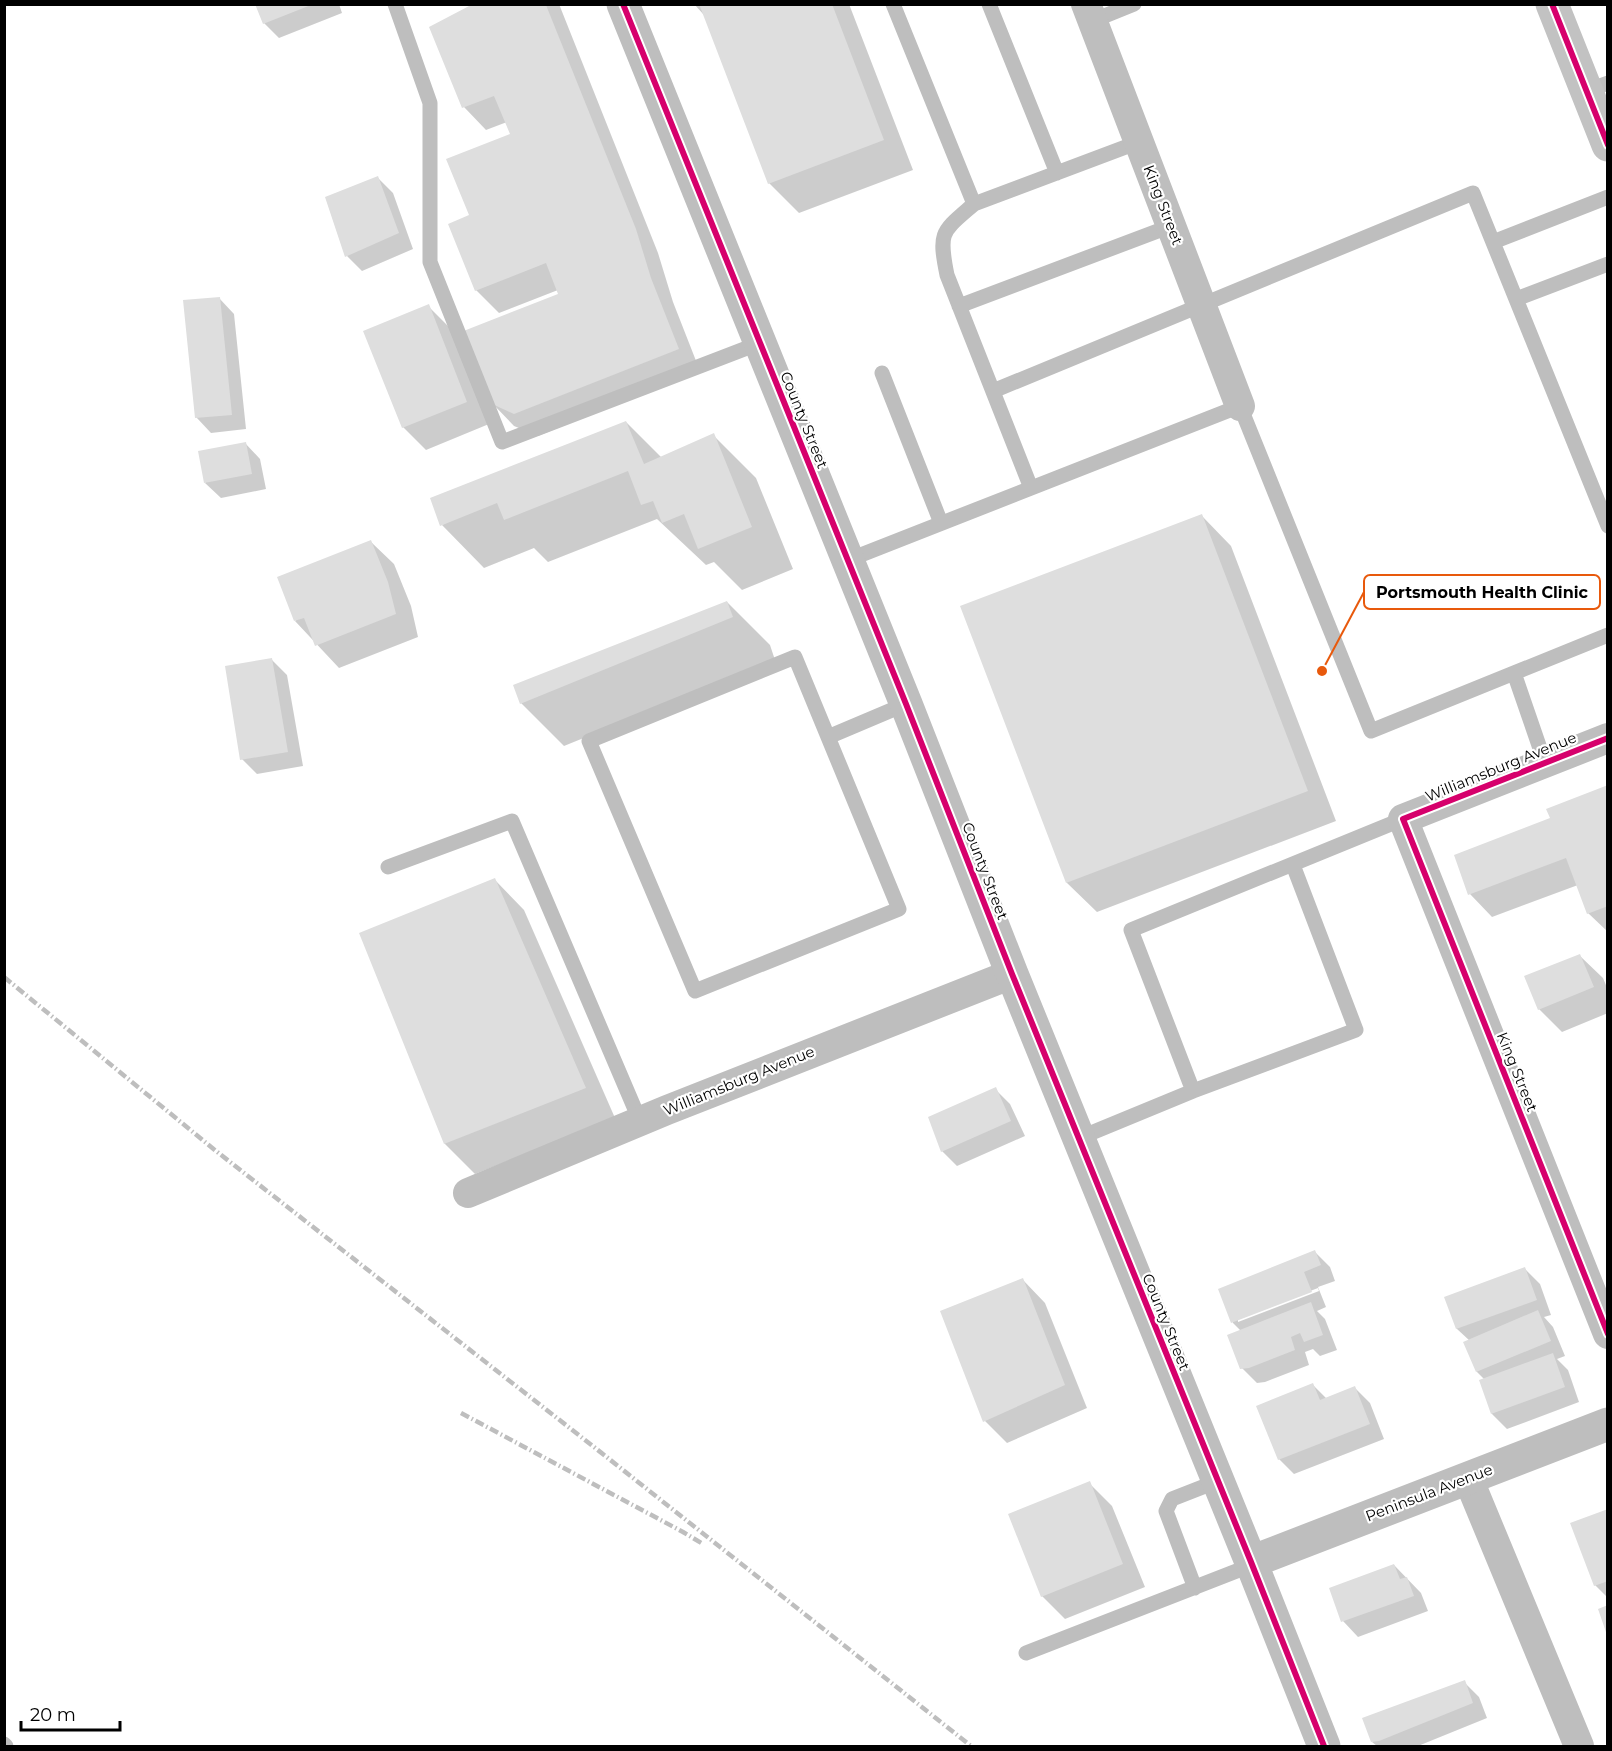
<svg xmlns="http://www.w3.org/2000/svg" width="1612" height="1751" font-family="Montserrat,sans-serif">
<style>
.shadow{fill:#0003;fill-rule:evenodd}
.building{fill:#dedede}
.lines{fill:none;stroke-linecap:round;stroke-linejoin:round}
.service{stroke:#bebebe;stroke-width:15}
.minor{stroke:#bebebe;stroke-width:30}
.tertiary{stroke:#bebebe;stroke-width:33}
.secondary{stroke:#c2c2c2;stroke-width:33}
.rail{stroke:#bebebe;stroke-width:4.5;stroke-dasharray:9 3 1.5 3;stroke-linecap:butt}
.cycleway-casing{stroke:#fff;stroke-width:10}
.cycleway{stroke:#d6006c;stroke-width:6}
.labels{text-anchor:middle;stroke-width:4.5;stroke-linejoin:round;paint-order:stroke}
.street-label{font-size:15px;fill:#000;stroke:#fff}
.leader{fill:none;stroke:#e8590c;stroke-width:2}
.callout-dot{fill:#e8590c;stroke:#fff;stroke-width:2}
.callout{fill:#fff;stroke:#e8590c;stroke-width:2}
.callout-label{font-size:16px;text-anchor:middle;font-weight:bold;fill:#000}
</style>
<rect width="100%" height="100%" fill="#fff"/>
<path class="shadow" d="M257,4H339L342,13L279,38L264,23Z
M475,4H559L658,253L673,302L700,371L538,436L514,426L491,402L560,294L558,290L499,313L476,290L471,216L512,135L507,122L486,130L464,107L431,28Z
M694,4H849L913,170L799,213L769,183L704,15Z
M378,178L393,193L413,249L362,271L347,256L327,198Z
M219,298L234,314L246,429L211,433L196,417Z
M428,306L451,329L489,424L426,450L403,427Z
M626,422L662,458L713,435L756,478L793,569L742,590L714,562L706,565L657,519L548,562L534,548L484,568L442,525Z
M245,443L260,459L266,489L221,498L205,483Z
M1202,516L1231,546L1336,821L1097,912L1067,883L962,607Z
M371,542L394,564L411,606L418,637L339,668L295,621Z
M727,602L770,645L775,660L564,746L521,703Z
M272,660L287,675L303,766L257,774L242,759Z
M1608,786V932L1588,913L1578,885L1492,917L1470,894L1552,819Z
M495,880L524,910L615,1118L475,1174L445,1144L361,933Z
M1580,956L1603,978L1608,990V1013L1562,1032L1539,1009Z
M995,1089L1010,1104L1025,1136L957,1166L942,1151Z
M1315,1252L1330,1267L1335,1281L1318,1287L1326,1307L1317,1311L1325,1319L1337,1350L1320,1356L1313,1349L1305,1352L1309,1365L1265,1382L1257,1383L1242,1368L1241,1331L1233,1323L1220,1289ZM1318,1288L1319,1291L1238,1322V1319Z
M1525,1269L1540,1284L1551,1315L1544,1317L1553,1327L1565,1356L1557,1359L1568,1370L1579,1402L1507,1429L1492,1414L1481,1381L1485,1380L1477,1372L1465,1343L1470,1341L1457,1329L1446,1298Z
M1023,1280L1045,1303L1087,1408L1007,1443L985,1421Z
M1313,1385L1327,1399L1355,1388L1370,1403L1384,1439L1294,1474L1279,1459Z
M1089,1483L1112,1506L1145,1587L1065,1619L1042,1596Z
M1608,1510V1598L1595,1585Z
M1394,1565L1421,1593L1428,1611L1358,1637L1343,1621L1330,1589Z
M1464,1682L1479,1697L1487,1718L1418,1746H1377L1372,1742Z"/>
<path class="building" d="M255,4H311V5L263,24Z
M699,4H832L884,140L768,184Z
M471,5H546L636,229L651,278L679,349L514,414L490,403L461,332L558,294L546,263L475,291L448,224L469,215L446,159L510,134L494,96L462,108L429,27Z
M378,176L399,233L345,257L325,197Z
M220,297L232,415L195,418L183,300Z
M429,304L467,402L402,428L363,331Z
M626,421L644,464L714,433L752,527L698,549L684,514L662,523L653,501L641,505L628,471L504,520L497,503L440,526L430,498Z
M246,442L252,474L204,483L198,451Z
M1202,514L1308,791L1066,883L960,606Z
M371,540L388,582L396,614L315,646L304,618L294,621L277,577Z
M727,601L733,617L520,704L513,685Z
M272,658L288,752L240,760L225,666Z
M1608,785V906L1587,914L1566,858L1468,895L1454,855L1550,818L1546,809Z
M495,878L586,1088L444,1144L359,933Z
M1580,954L1594,987L1538,1010L1524,976Z
M996,1087L1011,1121L941,1152L928,1117Z
M1315,1250L1321,1265L1304,1272L1312,1292L1231,1323L1218,1289Z
M1525,1267L1537,1300L1456,1329L1444,1297Z
M1023,1278L1065,1385L983,1422L940,1311Z
M1311,1302L1323,1335L1304,1342L1300,1333L1291,1337L1295,1350L1249,1368L1240,1369L1227,1335Z
M1538,1310L1551,1341L1476,1372L1463,1342Z
M1553,1353L1565,1387L1491,1414L1479,1380Z
M1313,1383L1320,1400L1355,1386L1370,1424L1278,1460L1256,1406Z
M1090,1481L1123,1564L1041,1597L1008,1514Z
M1608,1509V1581L1594,1586L1570,1523Z
M1394,1564L1400,1579L1407,1577L1414,1596L1341,1622L1329,1588Z
M1608,1605V1635H1607L1598,1609Z
M1465,1680L1473,1703L1379,1741L1371,1742L1362,1718Z"/>
<g class="lines">
<path class="service" d="M395,4L430,103V262L502,442L760,343
M893,4L974,204C942,232 938,231 947,275L1031,488
M989,4L1057,173
M1092,21L1134,4
M1586,91L1608,83
M974,204L1139,142
M1493,242L1608,197
M1516,299L1608,264
M959,306L1171,226
M882,373L941,523
M993,391L1473,193L1608,526
M848,560L1240,406L1371,731L1608,635
M795,657L899,909L695,991L589,741Z
M1514,673L1545,763
M828,737L906,704
M388,867L512,821L640,1121
M1193,1091L1356,1030L1293,865
M1079,1138L1193,1091L1131,930L1403,819
M1195,1588L1166,1511L1172,1499L1218,1481
M1026,1653L1252,1565
M4,1744L6,1746"/>
<path class="minor" d="M1086,4L1240,406
M1608,738L1403,819L1608,1334
M468,1193L667,1110L1012,974
M1468,1478L1579,1746"/>
<path class="tertiary" d="M623,4L906,704L1012,974L1251,1562L1324,1746
M1251,1562L1608,1424"/>
<path class="secondary" d="M1552,4L1608,145"/>
<path class="rail" d="M4,977L216,1151L594,1447L971,1746
M461,1413L683,1532L703,1544"/>
<g class="cycleway-casing">
<path id="cycleway" d="M623,4L906,704L1012,974L1251,1562L1324,1746
M1552,4L1608,145
M1608,738L1403,819L1608,1334"/>
</g>
<use href="#cycleway" class="cycleway"/>
</g>
<g class="labels">
<g class="street-label">
<text transform="translate(1163 205) rotate(69)" y="5">King Street</text>
<text transform="translate(804 420) rotate(68)" y="5">County Street</text>
<text transform="translate(1501 767) rotate(-22)" y="5">Williamsburg Avenue</text>
<text transform="translate(985 871) rotate(69)" y="5">County Street</text>
<text transform="translate(1517 1072) rotate(68)" y="5">King Street</text>
<text transform="translate(739 1081) rotate(-22)" y="5">Williamsburg Avenue</text>
<text transform="translate(1166 1322) rotate(68)" y="5">County Street</text>
<text transform="translate(1429 1493) rotate(-21)" y="5">Peninsula Avenue</text>
</g>
</g>
<path class="leader" d="M1322 671L1364 592"/>
<circle class="callout-dot" cx="1322" cy="671" r="6"/>
<rect class="callout" x="1364" y="575" width="236" height="34" rx="6"/>
<g class="callout-label">
<text x="1482" y="598">Portsmouth Health Clinic</text>
</g>
<rect width="1612" height="1751" fill="none" stroke="#000000" stroke-width="12"/>
<path d="M21 1721v9h99v-9" fill="none" stroke="#000000" stroke-width="3"/>
<text x="30" y="1721" font-size="18" fill="#000000" stroke="#ffffff" stroke-width="4.5" paint-order="stroke">20 m</text>
</svg>
